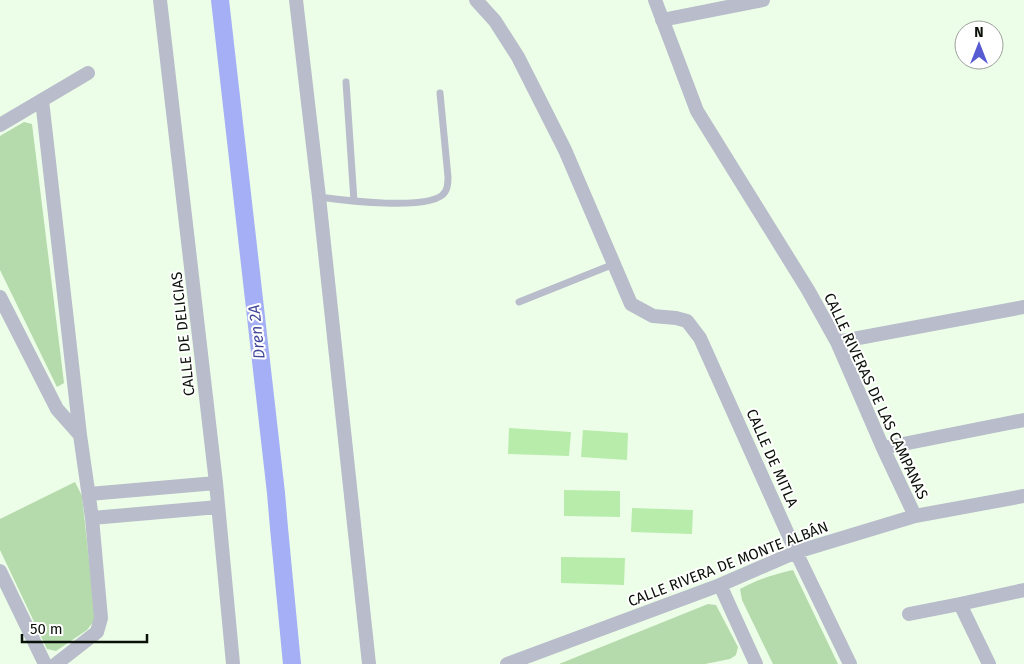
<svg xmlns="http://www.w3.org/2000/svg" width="1024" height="664" font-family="'Fira Sans',sans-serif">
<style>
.green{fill:#b5daab}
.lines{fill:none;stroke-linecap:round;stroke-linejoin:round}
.canal{stroke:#a4aff5;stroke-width:18}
.building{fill:#b8ecab}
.lane{stroke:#b9bcca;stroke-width:7}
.street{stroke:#b9bcca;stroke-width:14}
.labels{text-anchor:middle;stroke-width:4;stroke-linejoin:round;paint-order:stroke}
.street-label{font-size:15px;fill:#0a1108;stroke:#fff}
.water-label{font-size:16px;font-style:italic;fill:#434899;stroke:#fff}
</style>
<rect width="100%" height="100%" fill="#ecfee8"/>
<path class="green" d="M24,122L32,124L64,383L57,387L0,270V136Z
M75,482L82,496L95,615L94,621L87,630L56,651L47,649L0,550V519Z
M793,570L838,664H773L742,600L740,589C756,580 775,574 793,570Z
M708,604L716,605L738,647L736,655L730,659L705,664H559Z"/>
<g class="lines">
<path class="canal" d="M220,0L276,493L279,528L292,664"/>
</g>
<path class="building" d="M509,428L571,432L569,456L508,454Z
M583,430L628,433L627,460L581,457Z
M564,490L620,491V517L564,516Z
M632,508L693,510L692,534L631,532Z
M561,557L625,558L624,585L561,583Z"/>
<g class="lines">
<path class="lane" d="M346,82L354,201
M319,197C341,200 433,212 445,192C448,188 448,182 448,177L440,93
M519,302L614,264"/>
<path class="street" d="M160,0L216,483L233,664
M296,0L319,197L369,664
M476,0L495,21L518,57L565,150L631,304L653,316L676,318L687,321L700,338L796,552L850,664
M655,0L697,111L808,290L837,342L883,448L915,516
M662,20L763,0
M42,100L80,435
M0,125L88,73
M0,297L57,409L80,435L92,518L101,618L97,632L56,664
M837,342L1024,307
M883,448L1024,420
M89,494L216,483
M92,518L218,507
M0,571L45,664
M720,585L756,664
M960,604L989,664
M909,614L960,604L1024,590
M507,664L720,585L796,552L915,516L1024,496"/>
</g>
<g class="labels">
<g class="street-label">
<text transform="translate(183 334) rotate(-96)" y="5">CALLE DE DELICIAS</text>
<text transform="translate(876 396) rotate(65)" y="5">CALLE RIVERAS DE LAS CAMPANAS</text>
<text transform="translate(772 458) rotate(66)" y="5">CALLE DE MITLA</text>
<text transform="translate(728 564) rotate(-21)" y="5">CALLE RIVERA DE MONTE ALBÁN</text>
</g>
<g class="water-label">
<text transform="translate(256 332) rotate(-96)" y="6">Dren 2A</text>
</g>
</g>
<g transform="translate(979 45)"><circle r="24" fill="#ffffff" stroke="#9da09c"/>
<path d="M0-4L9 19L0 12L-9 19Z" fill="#575bd2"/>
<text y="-8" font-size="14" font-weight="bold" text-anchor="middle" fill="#0a1108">N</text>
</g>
<path d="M22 634v8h125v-8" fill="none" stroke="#0a1108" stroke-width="2.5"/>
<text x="30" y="634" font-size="15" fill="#0a1108" stroke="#ffffff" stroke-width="4" paint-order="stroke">50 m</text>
</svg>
